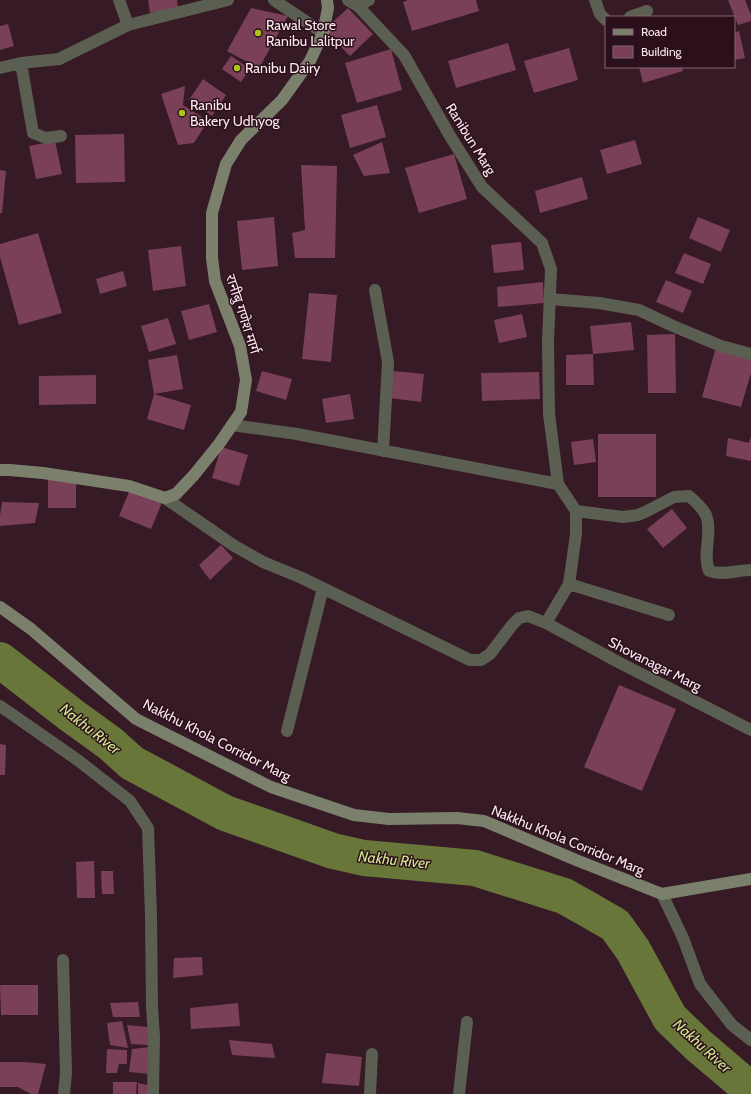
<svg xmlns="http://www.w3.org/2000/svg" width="751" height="1094" font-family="Cabin,'Noto Sans Devanagari',sans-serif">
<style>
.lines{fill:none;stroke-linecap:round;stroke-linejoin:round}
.river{stroke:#69763a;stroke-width:36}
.building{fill:#7a4058}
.street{stroke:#5b5f51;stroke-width:12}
.secondary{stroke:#7a806b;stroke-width:12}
.poi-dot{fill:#abc616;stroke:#2b101c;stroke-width:1.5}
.labels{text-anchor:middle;stroke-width:3;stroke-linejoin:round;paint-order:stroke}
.poi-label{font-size:14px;fill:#fde9f0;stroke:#2b101c;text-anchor:start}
.street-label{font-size:14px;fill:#fde9f0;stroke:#2b101c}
.water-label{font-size:15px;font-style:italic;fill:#cfe38b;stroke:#2b101c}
</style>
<rect width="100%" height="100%" fill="#361a25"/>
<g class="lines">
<path class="river" d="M0,660L71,715L111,744L132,763L225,813L333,851L364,858L475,868L564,896L589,910L615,925L633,950L670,1018L698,1045L751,1090"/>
</g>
<path class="building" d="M148,0H177L178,9L150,13Z
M408,0H476L479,11L412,31L403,2Z
M728,0H745L751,15V21L738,25Z
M251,8L288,16L259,68L227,51Z
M348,8L373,34L350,56L324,30Z
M8,24L14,46L0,50V26Z
M739,31L745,58L734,60V33Z
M508,43L516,70L456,88L448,61Z
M569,48L578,80L534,93L524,61Z
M391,49L402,90L357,103L345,63Z
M231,56L250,69L241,82L222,69Z
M639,67H682L683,71L643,83Z
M203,79L226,95L212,116L189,100Z
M185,86L183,105L208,121L194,143L178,145L161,94Z
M377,105L386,137L350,148L341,115Z
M124,134L125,182L76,183L75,135Z
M635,140L642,164L607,174L600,150Z
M55,141L62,174L36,179L29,146Z
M382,142L390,173L364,176L353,155Z
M454,154L467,199L419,213L405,168Z
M301,165L337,166L335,258H295L292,233L305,230Z
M0,170L6,171L2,213H0Z
M582,177L588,199L540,213L535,191Z
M274,217L278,266L242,270L237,221Z
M698,217L730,230L721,252L689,238Z
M38,233L62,313L19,325L0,257V244Z
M521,242L524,270L494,273L491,245Z
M181,246L186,286L153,291L148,250Z
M684,253L711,264L703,284L675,273Z
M123,271L127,286L100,294L96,279Z
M666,280L692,291L683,313L656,302Z
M543,282L544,303L498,307L497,287Z
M309,293L337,295L331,362L302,359Z
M209,304L217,332L189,340L181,311Z
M522,314L527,337L499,343L494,320Z
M168,318L176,344L149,352L141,326Z
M631,322L634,350L593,354L594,385H566V355L593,354L590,326Z
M675,334L676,393H648L647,335Z
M716,347L751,356V373L741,407L702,397Z
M177,355L183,389L154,394L148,360Z
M262,371L292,379L286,400L256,391Z
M393,371L424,374L421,402L390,398Z
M539,372L540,399L482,401L481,373Z
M96,375V404L39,405V376Z
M154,394L191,405L184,430L147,419Z
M350,394L354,419L326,423L322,399Z
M598,434H656V497H598Z
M751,436V461L726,456L728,438L749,443Z
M593,439L596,462L574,465L571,442Z
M221,447L248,455L239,486L212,478Z
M76,479V508H48V480Z
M131,487L163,500L151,529L119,516Z
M2,502L39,503L35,523L0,526V516Z
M672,509L687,528L663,548L647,529Z
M221,545L233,558L210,580L199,565Z
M619,685L676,709L642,791L584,767Z
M0,744L6,745L5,775H0Z
M94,861L95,898H77L76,862Z
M101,871H113L114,894H102Z
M202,957L203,975L173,978L174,958Z
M0,985H38V1015H1Z
M138,1002L140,1017H113L110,1003Z
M238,1003L240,1026L191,1029L190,1008Z
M122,1021L128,1048L110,1045L107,1023Z
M127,1025L148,1027V1045L131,1044Z
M229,1040L272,1044L275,1058L232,1055Z
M150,1047L149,1074L129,1072L132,1049Z
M107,1049L127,1050V1064H119L117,1073H106Z
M326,1053L362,1057L359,1086L322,1083Z
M0,1062H24L46,1064L38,1094H31L18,1087H0Z
M113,1082H137L136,1094H113Z
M138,1083L151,1086V1094H138Z"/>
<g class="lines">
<path class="street" d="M119,0L128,25
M274,0L323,33
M348,0L358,6L404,55L450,136L482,187L542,243L551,269L548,341L549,414L558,484L576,511V534L569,584L546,623
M595,0L600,14L606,20
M358,6L369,0
M630,17L647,11
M21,63L33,133L46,138L61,136
M0,68L21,63L59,59L128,25L228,0
M375,290L388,362L383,451
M550,299L599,303L639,310L673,326L721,346L751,354
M232,425L297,434L558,484
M165,498L233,545L263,562L302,578L470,660H481L490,654L513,624L519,618L528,616L546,623L620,663L751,730
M576,511L623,517L638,515L647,511L674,497L689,496C695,501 702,507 706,515C713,532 702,553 709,571C722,576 737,570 751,570
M569,584L669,615
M0,706L79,761L130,801L148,828L151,916L152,1007L154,1037L153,1094
M287,731L323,588
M662,894L683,938L700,984L732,1025L751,1040
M63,960L66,1073L64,1094
M370,1094L372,1054
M459,1094L467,1022"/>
<path class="secondary" d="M0,470H10L43,473L129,486L165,498L176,494L194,475L219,444L241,412L246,380L240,346L215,281L212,258V213L226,164L241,140L282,100L310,61L323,33L328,8L327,0
M0,607L31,629L136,719L271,787L354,815L389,819L457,818L484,821L576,860L662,894L751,879"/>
</g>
<g class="poi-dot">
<circle cx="258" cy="33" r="4"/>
<circle cx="237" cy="68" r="4"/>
<circle cx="182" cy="113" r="4"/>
</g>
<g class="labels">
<g class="poi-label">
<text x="266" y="30">Rawal Store<tspan x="266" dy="16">Ranibu Lalitpur</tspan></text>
<text x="245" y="73">Ranibu Dairy</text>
<text x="190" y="110">Ranibu<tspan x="190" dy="16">Bakery Udhyog</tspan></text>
</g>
<g class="street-label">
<text transform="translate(471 139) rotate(58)" y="5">Ranibun Marg</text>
<text transform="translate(243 314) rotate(72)" y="5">रानीबु गणेश मार्ग</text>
<text transform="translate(655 664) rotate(27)" y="5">Shovanagar Marg</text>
<text transform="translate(217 740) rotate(27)" y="5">Nakkhu Khola Corridor Marg</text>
<text transform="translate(568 840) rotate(22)" y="5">Nakkhu Khola Corridor Marg</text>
</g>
<g class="water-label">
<text transform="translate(90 729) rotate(38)" y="5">Nakhu River</text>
<text transform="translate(394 860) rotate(6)" y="5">Nakhu River</text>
<text transform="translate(702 1046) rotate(42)" y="5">Nakhu River</text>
</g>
</g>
<rect x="605" y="16" width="130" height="52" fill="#2b101c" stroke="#7f6771"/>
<rect x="613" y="29" width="20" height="6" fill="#7a806b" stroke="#7f6771"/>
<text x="641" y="36" font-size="12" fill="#fde9f0">Road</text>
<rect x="613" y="46" width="20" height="12" fill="#7a4058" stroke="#7f6771"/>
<text x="641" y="56" font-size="12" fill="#fde9f0">Building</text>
</svg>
